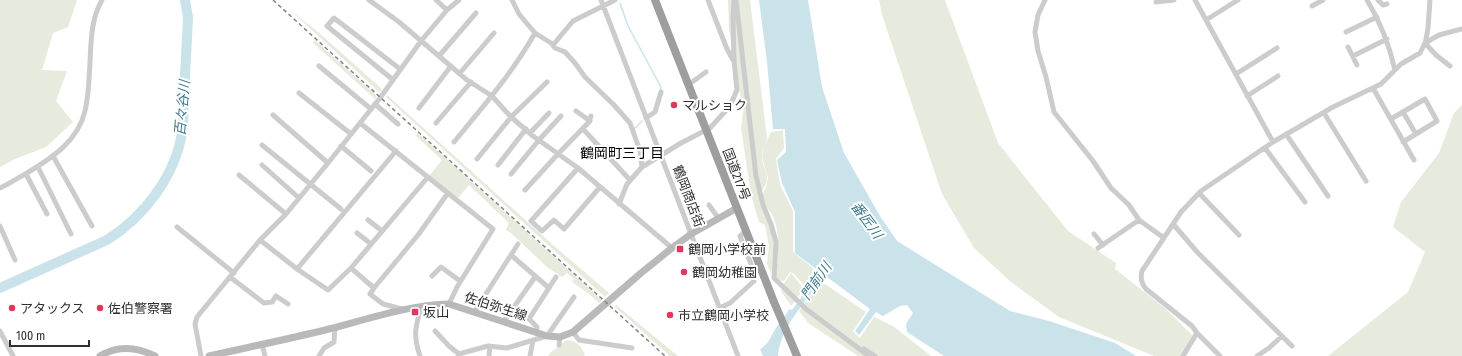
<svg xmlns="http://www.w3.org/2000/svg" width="1462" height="356" font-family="'Fira Sans Condensed','Noto Sans JP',sans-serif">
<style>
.green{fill:#e7ebdd}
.water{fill:#cae3ea}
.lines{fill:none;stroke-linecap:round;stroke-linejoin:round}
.stream{stroke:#cae3ea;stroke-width:1.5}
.river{stroke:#cae3ea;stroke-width:10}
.minor{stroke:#ccc;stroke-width:5}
.secondary{stroke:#b9b9b9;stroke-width:7}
.trunk{stroke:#9e9e9e;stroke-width:8}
.rail{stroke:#848484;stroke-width:1.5;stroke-dasharray:4 3;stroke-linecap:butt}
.poi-dot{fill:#de385e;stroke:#fff;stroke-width:1.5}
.labels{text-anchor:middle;stroke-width:4;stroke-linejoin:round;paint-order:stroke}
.poi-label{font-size:13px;fill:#2f2f2f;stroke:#fff;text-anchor:start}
.street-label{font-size:13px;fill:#2f2f2f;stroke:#fff}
.water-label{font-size:14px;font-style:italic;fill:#407b8d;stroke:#fff}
.neighbourhood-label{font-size:14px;fill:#000;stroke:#fff}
</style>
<rect width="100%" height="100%" fill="#fff"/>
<path class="green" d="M0,0H77L68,27L53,33L42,70L67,71L56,101L73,122L46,147L15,159L0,167Z
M728,0H750L767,138L764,146L771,132L783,130L784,148L776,159L780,185L793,211V252L814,269L805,286L794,274L790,272L784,281L779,280L776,276C778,257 783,218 764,206L762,195L766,187L768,178L762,157L764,147C758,163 767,166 767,179C766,188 759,190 761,203C762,208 767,213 769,219C775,237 773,255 771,274L767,264L769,246L765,225L759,222L751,195L741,128L743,111L729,30Z
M879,0H945L998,143L1068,231L1116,263L1115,269L1166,309L1193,336L1181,356H1154L1059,317L1011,282L974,248L942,194L882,15Z
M289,9L319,33L382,89L379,92Z
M315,40L377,96L375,99L313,43Z
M387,95L553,245L609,293L605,297L386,97Z
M1462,105V356H1328L1408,292L1425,252L1393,227L1401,202L1439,153L1454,113Z
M418,133L602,300L599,303L588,293L572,282L574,279L567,273L562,277L547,267L511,233L506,230L509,223L469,185L458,198L429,176L442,160L416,136Z
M791,273L804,289L791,306L781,291L783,285Z
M825,284L866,312L853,331L860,338L874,317L893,326L931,356H858L808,323L799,311L818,286Z
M616,305L678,356H670L615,307Z
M567,340C577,341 581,346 585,355L584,356H548L551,352Z"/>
<path class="water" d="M759,0H808L822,87L844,153L880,216L897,241L1010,311L1049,321L1115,343L1136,356H944L907,332L906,324L913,313L907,305L900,306L883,316L876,312L859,335L855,331L870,309L827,277L823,282L818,284C803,305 780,329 778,356H763L760,349C770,343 770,337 776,328C780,321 786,316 789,309L792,310L810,285L816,269L795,253V212L782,183L777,160L786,152L785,129H773L767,62Z"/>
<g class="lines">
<path class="stream" d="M620,3L628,26L661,87L660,91
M634,129L642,121"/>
<path class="river" d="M0,288L107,240C144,217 175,176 182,133C184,121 183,108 184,96C185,70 187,43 188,17L185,0"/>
<path class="minor" d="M369,0L399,22L467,80L492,96L511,117L533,136L578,168L672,248
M436,0L447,10
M601,0L738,356
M708,0L727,49L733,60
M736,0L756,176L763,205L771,224L776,242L774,278L806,309L869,356
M1045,0L1038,15L1035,32L1038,51L1046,77L1054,112L1093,161L1111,188L1129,205L1139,220L1164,238
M1195,0L1273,142
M1367,0C1381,23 1389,44 1395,70
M1378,0L1383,5L1387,4
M1156,2L1174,0
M1312,6L1323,0
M1206,20L1238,0
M1346,32L1377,17
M535,33L551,43L555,48L565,52L575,63L585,77L614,105L630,123L640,151L642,167
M1425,43L1436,55L1450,66
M553,45L573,21L615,0
M1425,45L1428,28L1430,0
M1348,47L1357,65
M439,56L476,13
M1353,56L1387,39
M319,66L371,109
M460,73L494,33
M1236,74L1277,48
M392,79L327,26L334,18L400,69
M688,85L706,72
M1373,88L1414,160
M299,93L351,134
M1247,96L1278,76
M375,104L398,124
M419,108L451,66
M576,111L590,121
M1403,112L1416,134
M1324,113L1366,181
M273,115L328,163
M646,118L655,112L661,92
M1391,119L1425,99L1437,121L1403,142
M360,123L493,229L457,287L449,304
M436,123L471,82
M583,129L630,180
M530,133L549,113
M1286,134L1328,196
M454,142C483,107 513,72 535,33L519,14L512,0
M262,145L341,209
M341,146L371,171
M1265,148L1305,202
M53,156L92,226
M477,159L511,117L547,82
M262,165L299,198
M498,165L526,129
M38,167L71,234
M578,168L531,221L542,231L554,220L564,229L600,187
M26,174L47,214
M511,174L539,140L561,116
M239,175L286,214
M0,188C9,184 18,178 27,173C52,158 78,141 85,111C89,95 89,78 90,62C91,41 91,19 102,0
M525,190L558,154L589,122L591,116
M1199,193L1239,235
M619,204L627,184L642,167L681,143L710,128L730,106L737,90L734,61L733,17L734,1
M709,205L719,219
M368,220L382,231
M1173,224L1198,253L1292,346
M0,226L15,260
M177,227L234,273
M357,233L371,244
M1094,234L1103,245
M260,240L297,269L328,290L351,268L374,288L370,294L383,304L402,309
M1098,248L1139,220
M511,255L549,288
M351,268L428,177
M297,269L396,151
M432,276L441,267L460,281
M230,277L264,303L272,302L276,296L288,304
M374,288L418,235L448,193
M720,308L730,303L754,281L751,264L740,236L746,231
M475,311L518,244
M504,321L535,277
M0,331L13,356
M435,331L449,346L459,354
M536,332L537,327L529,319L556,277
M573,332L579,340L632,348
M1197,333L1220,356
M262,344L265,356
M559,345L560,337
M864,349L875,356
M201,356L195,324L197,317L260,240L286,214L328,163L380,98L421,41L447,10L459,0
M319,356L324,348L334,342L335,328
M420,356C413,336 415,326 422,306
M458,356L459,354L488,346L507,348L547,336L574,297
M489,356L490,346
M530,356L533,340
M1183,356L1197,333L1192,326L1146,289C1141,283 1140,278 1142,271L1181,212L1201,191L1273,142L1333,107L1381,84L1401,64L1420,53L1425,43L1439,35L1462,29
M1257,356L1269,348L1282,336"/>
<path class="secondary" d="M100,356C118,345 137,347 155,356
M209,356C249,347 289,339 329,329C368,319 408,305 449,304L547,336L560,337L573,332L641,273L672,248L691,234L737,208"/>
<path class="trunk" d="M655,0L774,302L797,356"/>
<path class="rail" d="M273,0L665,356"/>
</g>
<g class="poi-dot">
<circle cx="674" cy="105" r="4"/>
<rect x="676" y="245" width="8" height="8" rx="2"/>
<circle cx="684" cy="272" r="4"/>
<circle cx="12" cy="308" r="4"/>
<circle cx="100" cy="308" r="4"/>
<rect x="411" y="308" width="8" height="8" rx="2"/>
<circle cx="670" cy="315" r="4"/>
</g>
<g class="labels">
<g class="poi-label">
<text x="682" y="110">マルショク</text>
<text x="688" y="254">鶴岡小学校前</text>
<text x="692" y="277">鶴岡幼稚園</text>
<text x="20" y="313">アタックス</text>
<text x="108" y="313">佐伯警察署</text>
<text x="423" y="317">坂山</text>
<text x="678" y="320">市立鶴岡小学校</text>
</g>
<g class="street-label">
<text transform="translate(737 174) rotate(69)" y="5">国道217号</text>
<text transform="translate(689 196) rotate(69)" y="5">鶴岡商店街</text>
<text transform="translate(496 306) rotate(18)" y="5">佐伯弥生線</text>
</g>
<g class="water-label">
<text transform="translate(182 108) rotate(-85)" y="5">百々谷川</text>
<text transform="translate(867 220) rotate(54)" y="5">番匠川</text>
<text transform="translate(816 281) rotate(-55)" y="5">門前川</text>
</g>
<g class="neighbourhood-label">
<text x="622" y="158">鶴岡町三丁目</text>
</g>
</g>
<path d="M10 340v6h79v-6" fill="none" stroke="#2f2f2f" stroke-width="2"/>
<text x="16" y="340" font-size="12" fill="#2f2f2f" stroke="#ffffff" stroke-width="3" paint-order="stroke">100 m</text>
</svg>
